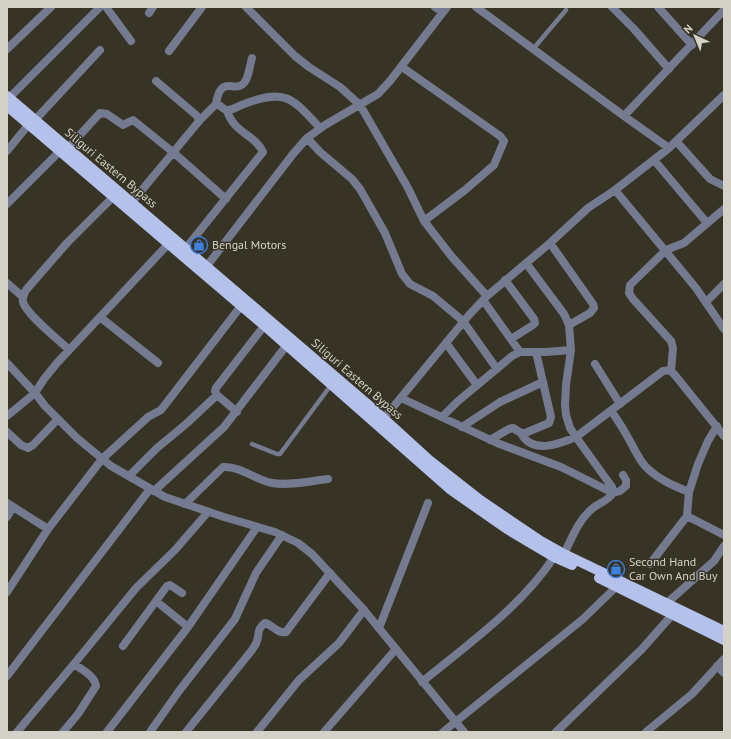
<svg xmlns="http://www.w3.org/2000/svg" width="731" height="739" font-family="'PT Sans',sans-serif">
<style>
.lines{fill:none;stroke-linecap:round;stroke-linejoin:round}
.service{stroke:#747a8f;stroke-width:4.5}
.minor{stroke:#747a8f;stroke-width:8}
.tertiary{stroke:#747a8f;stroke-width:8}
.primary{stroke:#b4c1eb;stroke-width:10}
.labels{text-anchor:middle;stroke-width:3;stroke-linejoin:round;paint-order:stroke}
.street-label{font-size:12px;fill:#d3d1c8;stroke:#383425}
.poi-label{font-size:12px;fill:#d3d1c8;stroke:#383425;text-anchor:start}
</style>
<rect width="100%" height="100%" fill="#383425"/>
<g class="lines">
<path class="service" d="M533,49L566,10
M252,444L277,454H280L331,385"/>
<path class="minor" d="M106,7L131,41
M246,7L295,56L309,67L340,87L360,105L408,188L424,221L452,257L487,296
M435,7L443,12
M476,7L624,116L669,148
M612,7L634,29L669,69
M658,7L692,45
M149,13L153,7
M7,49L51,7
M169,51L202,7
M402,67L500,136L504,141L494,165L465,190L424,221
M9,98L100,7
M216,104C221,71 237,97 246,80C249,74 250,65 252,58
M624,116L724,10
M35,120L100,50
M200,120L216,104C220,105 222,108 226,110C232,111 238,106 244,104C286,88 292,98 320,128
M307,138L320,152L352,179L360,189L385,233L402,274L410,284L433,296L463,321L497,369
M676,141L710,179L724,186
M68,148L100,113L107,114L123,125L133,120L174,153L226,199
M7,151L29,124
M654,160L707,223
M615,190L696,288L724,329
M132,202L200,120L196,115L156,81
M7,204L60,151
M550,243L593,304L594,308L590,313L569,325
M186,248L263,152C256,135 233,133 227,110
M526,263L564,314L569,325L571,350L566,385L565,404L566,415L570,428L576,437L612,487L613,493C608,501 599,503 593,508C578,520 572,538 564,554
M203,271L293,154L307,138L325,125L378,94L390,81L447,7
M505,280L534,319L535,323L533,325L511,339
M7,283L23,297
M483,300L520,352
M706,302L724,284
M100,317L158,363
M446,343L477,385
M69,350C59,340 26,314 23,302C22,297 24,294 26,290L67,243L113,197
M7,363L35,393L44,379L57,363L172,240
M595,364L620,404
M671,371L673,348L671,341L633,299L629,293L630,285L666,250L684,243L724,209
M401,398L497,443L561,467L613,493L620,491L626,486V480L623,475
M611,411C619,421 625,432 631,443C636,452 640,462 648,469C660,480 674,486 689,492
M237,412L217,395L215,391L216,388L264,326
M442,417L457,402L512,356L520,352H546L571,350
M380,423L469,315L487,296L550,243L588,208L615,190L669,148L724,95
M462,427L500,402L543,382
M7,432L21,445L28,448L33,445L58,419
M521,433C532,455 559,444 576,437L663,371C668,370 670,370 674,374L724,436
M490,440L509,429L513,428L521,433H525L549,423L551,417L536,352
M129,476L157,448L186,424L217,395
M154,491L224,427L286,346
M7,503L48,529
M185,504L223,467C241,466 255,480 272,483C290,486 310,481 328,479
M687,516L724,535
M7,517L13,507
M650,564L687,516L689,492L698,464L708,441L717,426
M7,592L48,529L102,459L148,417L161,410L241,306
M156,601L188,627
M667,603L714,561L724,546
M379,628L428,503
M123,646L167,586L170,585L182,593
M717,666L724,673
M7,676L150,489
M422,682C467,645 522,606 554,557
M17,732L74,664L136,588L175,550L208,512
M63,732L78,714L96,686C95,676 82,670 74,664
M107,732L188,627L257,527
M150,732L179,691L235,619L256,573L282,535
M186,732L252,650C253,648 256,645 257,641C260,633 256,630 265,623C273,625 277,634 286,632L330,573
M257,732L299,680L339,643L364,610
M324,732L396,649
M443,732L583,619L616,587
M556,732L642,649L672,615"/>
<path class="tertiary" d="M7,416L35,393L45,406L77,438L111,466L165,497L224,517L275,532L298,543L312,554L364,610L464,732
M646,732L692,694L724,659"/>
<path class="primary" d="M7,96L372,408L429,460L480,500L539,540L564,554L724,631
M7,106L266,327L451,490L507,529L554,557L572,565
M599,578L724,640"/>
</g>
<defs>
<g id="shop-ring" transform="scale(0.9)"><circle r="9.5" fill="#383425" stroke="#3f7fe0" stroke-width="1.5"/><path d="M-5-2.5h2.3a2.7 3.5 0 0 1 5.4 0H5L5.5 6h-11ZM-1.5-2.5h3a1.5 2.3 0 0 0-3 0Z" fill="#3f7fe0"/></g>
</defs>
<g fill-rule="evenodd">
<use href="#shop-ring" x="199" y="245"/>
<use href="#shop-ring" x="616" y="569"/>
</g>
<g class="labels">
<g class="street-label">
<text transform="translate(111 168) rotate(40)" y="4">Siliguri Eastern Bypass</text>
<text transform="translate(357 379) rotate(41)" y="4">Siliguri Eastern Bypass</text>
</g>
<g class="poi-label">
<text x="212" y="249">Bengal Motors</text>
<text x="629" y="566">Second Hand<tspan x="629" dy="14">Car Own And Buy</tspan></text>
</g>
</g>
<rect width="731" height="739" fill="none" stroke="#d3d1c8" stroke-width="16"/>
<g transform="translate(695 36) rotate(316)" stroke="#383425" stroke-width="3" paint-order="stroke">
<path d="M0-3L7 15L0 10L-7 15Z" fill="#d3d1c8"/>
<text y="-6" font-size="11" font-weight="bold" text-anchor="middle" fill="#d3d1c8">N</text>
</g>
</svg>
